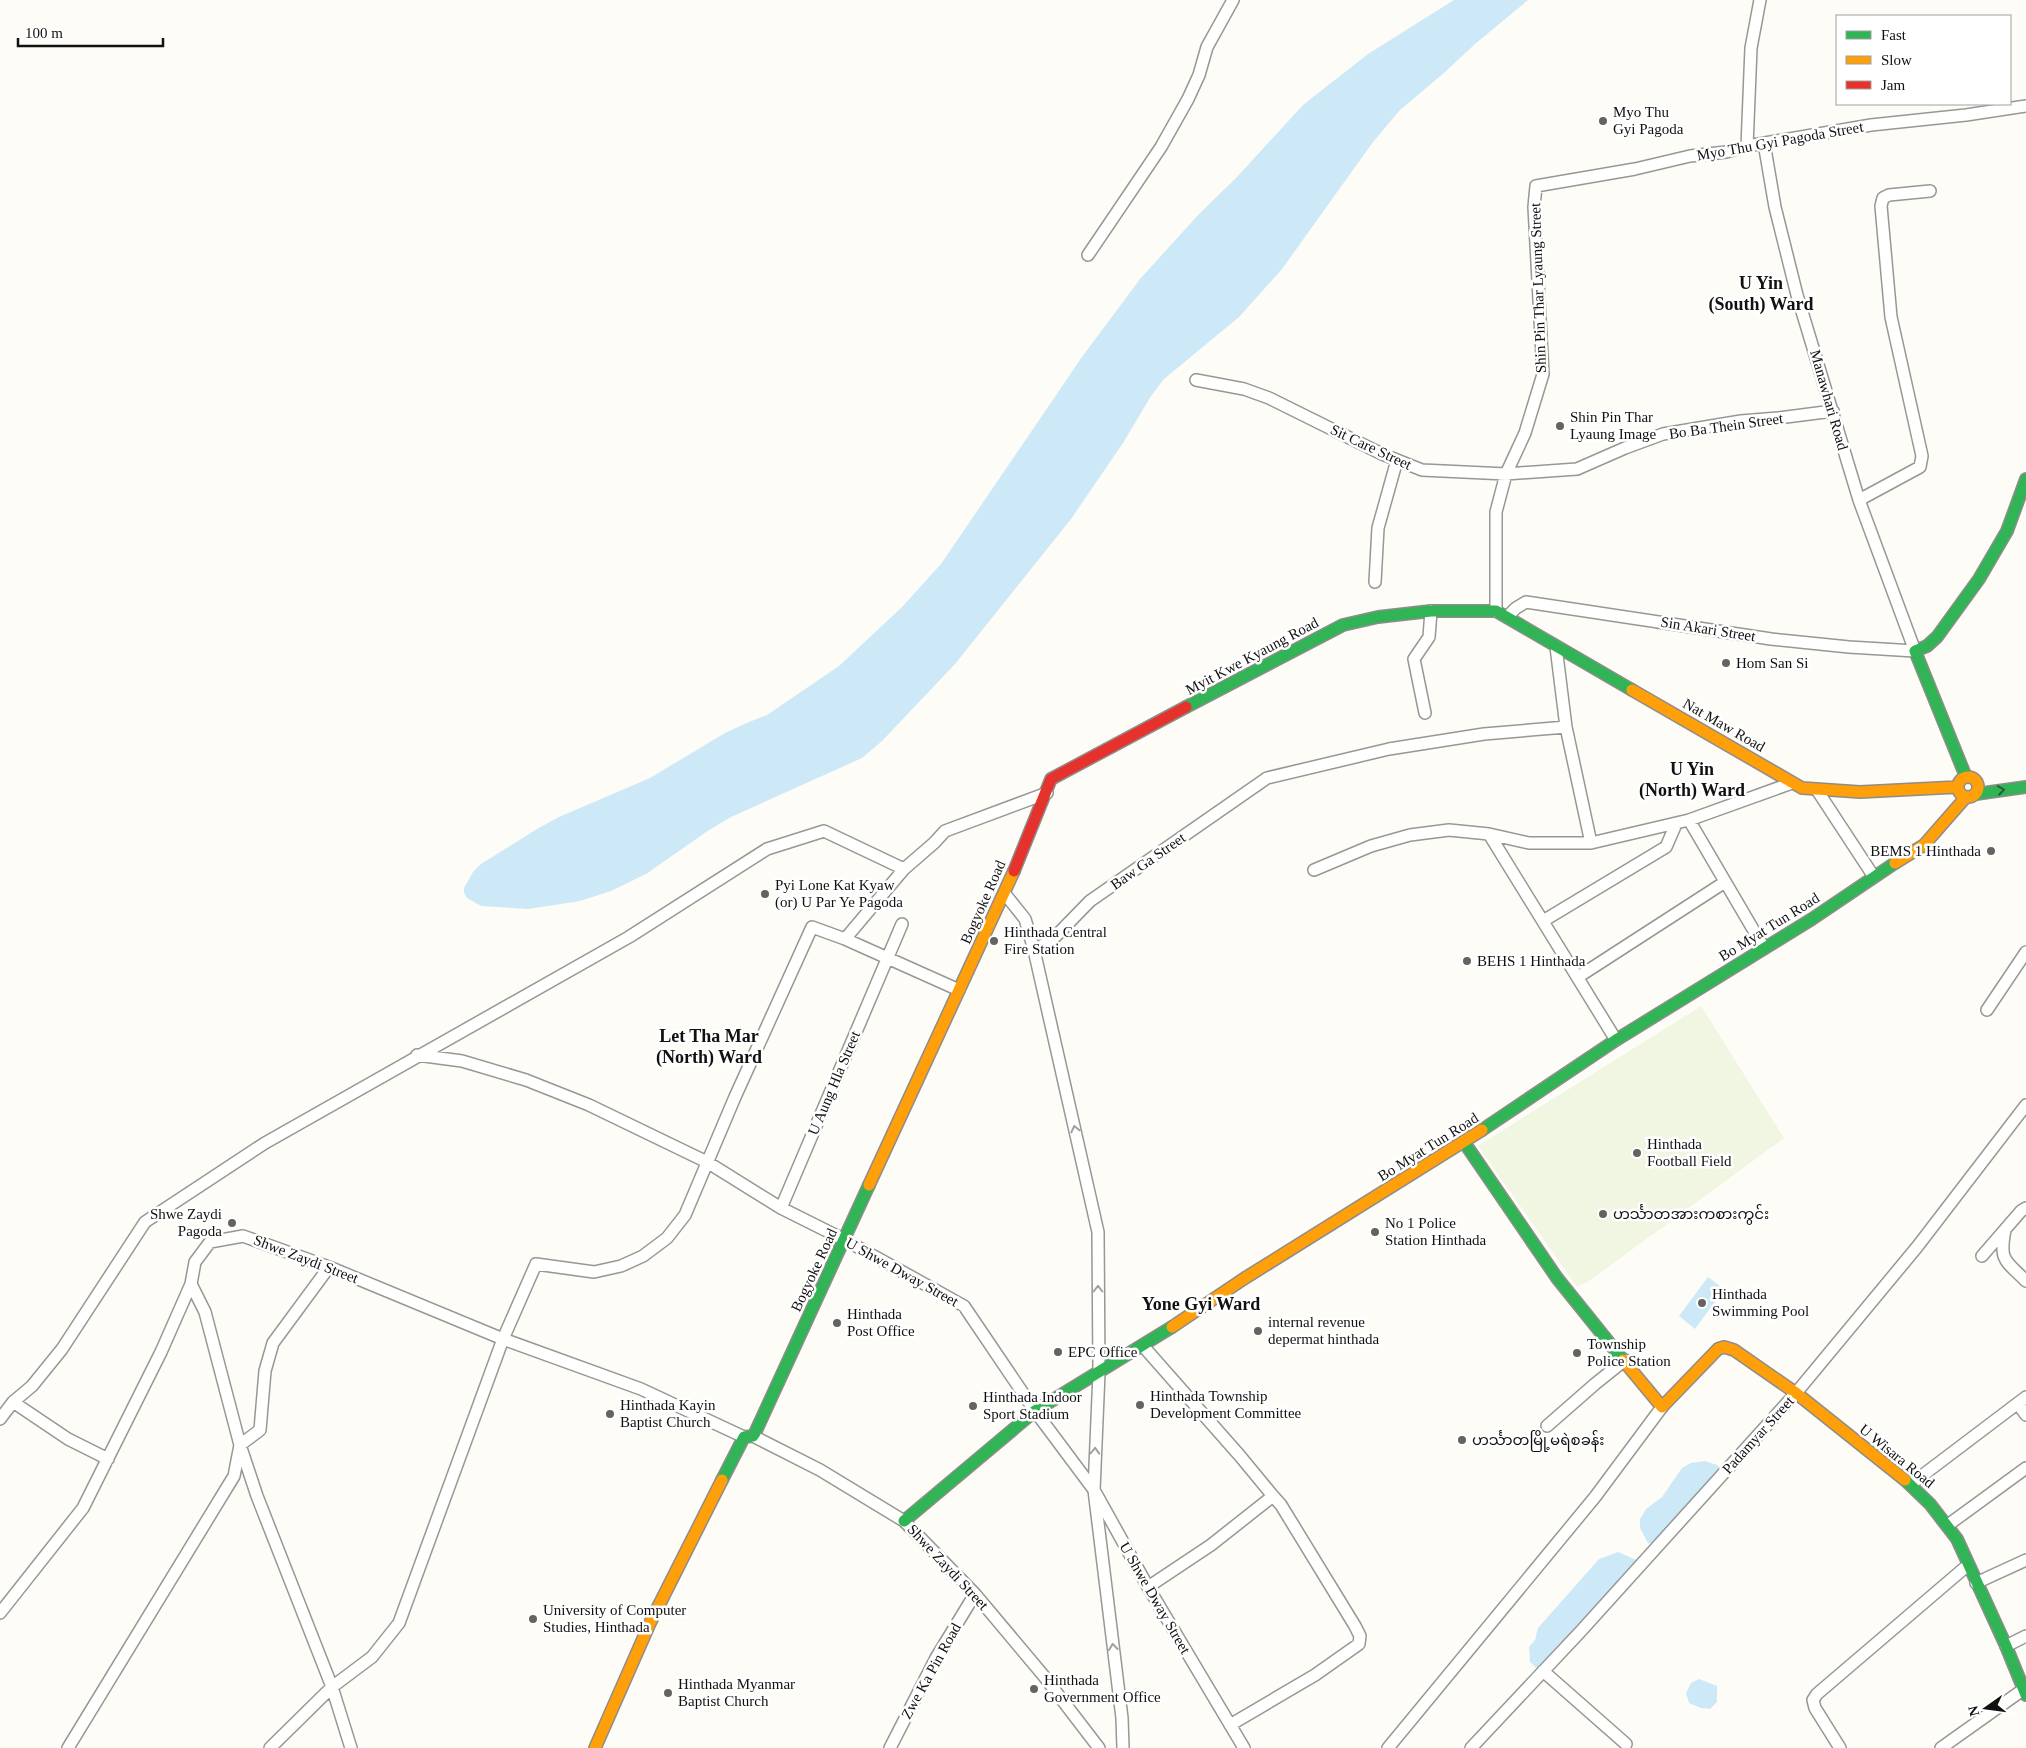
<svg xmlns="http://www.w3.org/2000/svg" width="2026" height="1748" font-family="'Times New Roman','Noto Sans Myanmar',serif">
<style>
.pitch{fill:#f0f6e1}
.water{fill:#cde8f7}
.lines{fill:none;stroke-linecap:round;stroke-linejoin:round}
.street-casing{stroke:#979795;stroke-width:14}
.fast-casing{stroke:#8e8d8b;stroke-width:14}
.slow-casing{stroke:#8e8d8b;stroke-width:14}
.jam-casing{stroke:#8e8d8b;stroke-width:14}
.street{stroke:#fffffe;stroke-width:11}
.fast{stroke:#30b455;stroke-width:11}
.slow{stroke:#ff9f0a;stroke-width:11}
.jam{stroke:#e5322d;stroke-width:11}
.oneway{stroke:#206233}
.oneway2{stroke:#a0a09f}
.poi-dot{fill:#646362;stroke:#fff;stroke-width:2}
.labels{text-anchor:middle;stroke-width:5;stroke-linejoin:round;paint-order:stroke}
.poi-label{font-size:15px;fill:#111;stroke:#fff;text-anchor:start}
.street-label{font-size:15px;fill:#111;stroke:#fff}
.quarter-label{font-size:18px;font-weight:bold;fill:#111;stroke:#fff}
</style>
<rect width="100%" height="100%" fill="#fdfcf7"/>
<path class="pitch" d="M1701,1006L1784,1138L1589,1281L1577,1287L1478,1146Z"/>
<path class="water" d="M1454,0H1528L1475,44L1445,72L1400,110L1373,142L1282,269L1239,317L1164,379L1151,396L1123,443L1071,519L955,664L882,741L862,758L731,817L709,830L646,874L611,891L580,901L528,909L481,906L467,898L464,893V888L473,872L481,864L537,829L559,817L650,778L725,733L749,722L767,715L839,666L902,607L941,564L1082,357L1140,279L1199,214L1237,177L1303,105L1368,54Z
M1708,1277L1724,1289L1695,1329L1679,1316Z
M1705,1461L1717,1465L1727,1476L1718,1490L1668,1542L1661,1546L1648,1543L1640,1528V1519L1646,1509L1662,1497L1682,1468L1691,1463Z
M1618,1552L1639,1561L1538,1670L1530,1662L1529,1647L1535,1640L1538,1628L1599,1559Z
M1699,1679L1717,1686V1702L1710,1709L1701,1708L1689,1703L1686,1693L1691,1683Z"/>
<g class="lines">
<g class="street-casing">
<path id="street" d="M1747,146L1751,48L1760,0
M1088,255L1161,147L1188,99L1199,75L1207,47L1233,0
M1196,380L1244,389L1269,398L1382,454L1422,470L1506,474L1577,469L1625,448L1663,434L1741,421L1778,418L1833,411
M1859,500L1920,467L1922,456L1891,317L1881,206L1883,198L1889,195L1930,191
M1375,582L1378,528L1397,460
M1496,611V512L1506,474L1525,433L1543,374L1534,207L1536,186L1635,169L1690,156L1726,152L1747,146L1871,125L1966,115L2026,106
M1507,617L1516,608L1526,602L1771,639L1849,647L1915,651L1859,500L1797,295L1775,207L1764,143
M1556,647L1566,727L1591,843
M1425,713L1414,659L1429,637L1431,611
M1817,790L1874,877
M1689,820L1764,948
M1489,834L1616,1040
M1314,870L1371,846L1410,835L1449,830L1489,834L1529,843H1591L1689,820L1792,783
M1005,894L1025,919L1034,950L1098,1232L1099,1373L1094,1490L1122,1718L1123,1748
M1543,921L1666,847L1676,824
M845,939L904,869L934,843L945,831L1047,793
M1034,950L1052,940L1090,901L1267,778L1389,749L1484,734L1566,727
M1578,977L1725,882
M1987,1010L2026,952
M417,1055L462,1061L526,1080L589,1105L707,1162L781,1208L845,1240L964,1306L1035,1411L1094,1490L1148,1587L1244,1748
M781,1208L902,924
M2005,1230C1999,1261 2005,1260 2026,1281
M1982,1256L2021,1211L2026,1208
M191,1284L205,1312L240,1445L257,1496L332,1687L351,1748
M1143,1346L1240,1456L1273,1496L1211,1545L1148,1587
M13,1402L68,1439L108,1459
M2018,1404L2026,1415
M0,1419L13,1402L32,1386L62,1349L145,1222L265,1143L629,937L767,849L824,831L904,869
M1547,1426L1595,1384L1625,1360
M753,1436L820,1470L904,1521L975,1594L1043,1675L1099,1748
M1911,1484L2026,1397
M1948,1525L2026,1468
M1976,1583L2026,1560
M0,1613L83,1508L161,1352L191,1284L195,1262L210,1242L243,1236L329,1267L503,1339L641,1389L744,1437
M2006,1646L2026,1636
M1543,1671L1626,1744
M1230,1725L1315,1675L1359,1644L1360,1636L1355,1626L1281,1505L1273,1496
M68,1748L234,1476L240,1445L260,1430L265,1371L273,1343L329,1267
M270,1748L332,1687L372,1657L399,1623L503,1339L536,1264L594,1272L621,1266L643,1256L667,1238L685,1215L735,1097L812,927L845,939L959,990
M890,1748L936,1658L975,1594
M1388,1748L1595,1497L1662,1407
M1471,1748L1581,1631L1796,1393L1917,1247L2026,1105
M1840,1748L1815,1708L1813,1700L1817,1694L1968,1565
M1941,1748L2024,1689"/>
</g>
<g class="fast-casing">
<path id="fast" d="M1186,707L1343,625L1378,617L1431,611H1496L1632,690
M1966,777L1915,651L1927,646L1937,637L1979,579L2007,531L2026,479
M1976,794L2026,787
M1482,1130L1616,1040L1812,919L1895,863
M1464,1142L1557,1278L1623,1360
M722,1480L744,1437L753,1436L755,1433L869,1185
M1905,1480L1930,1504L1957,1539L2006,1646L2026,1695
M904,1521L1035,1411L1172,1327"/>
</g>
<g class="slow-casing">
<path id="slow" d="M1632,690L1802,788L1860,792L1958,787
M1958 787a10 10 0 1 1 20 0a10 10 0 1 1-20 0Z
M1895,863L1924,845L1966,797
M869,1185L1014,871
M1172,1327L1245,1278L1482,1130
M1623,1360L1662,1407L1718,1349L1724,1347L1734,1350L1796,1393L1905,1480
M595,1748L650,1623L722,1480"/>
</g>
<g class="jam-casing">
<path id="jam" d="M1014,871L1051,779L1186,707"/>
</g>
<use href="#street" class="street"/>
<use href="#fast" class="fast"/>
<use href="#slow" class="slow"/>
<use href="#jam" class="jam"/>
</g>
<defs><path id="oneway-chevron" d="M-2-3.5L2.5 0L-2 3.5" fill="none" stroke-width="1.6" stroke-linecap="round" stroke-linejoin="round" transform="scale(1.25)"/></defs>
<use class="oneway" href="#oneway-chevron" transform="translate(2001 790) rotate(-8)"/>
<g class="oneway2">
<use href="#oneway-chevron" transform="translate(1075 1129) rotate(-103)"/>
<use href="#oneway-chevron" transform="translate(1098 1289) rotate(-90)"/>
<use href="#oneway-chevron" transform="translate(1095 1451) rotate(-88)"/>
<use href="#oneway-chevron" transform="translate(1113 1647) rotate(-97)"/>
</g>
<g class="poi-dot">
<circle cx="1603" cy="121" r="5"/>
<circle cx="1560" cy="426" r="5"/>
<circle cx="1726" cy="663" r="5"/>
<circle cx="1991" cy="851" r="5"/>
<circle cx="765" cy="894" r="5"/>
<circle cx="994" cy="941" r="5"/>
<circle cx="1467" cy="961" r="5"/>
<circle cx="1637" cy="1153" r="5"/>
<circle cx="1603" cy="1214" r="5"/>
<circle cx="232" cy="1223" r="5"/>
<circle cx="1375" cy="1232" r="5"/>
<circle cx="1702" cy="1303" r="5"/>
<circle cx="837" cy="1323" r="5"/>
<circle cx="1258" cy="1331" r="5"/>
<circle cx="1058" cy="1352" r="5"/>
<circle cx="1577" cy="1353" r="5"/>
<circle cx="1140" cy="1405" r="5"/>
<circle cx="973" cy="1406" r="5"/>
<circle cx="610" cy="1414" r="5"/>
<circle cx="1462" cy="1440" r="5"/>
<circle cx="533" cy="1619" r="5"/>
<circle cx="1034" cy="1689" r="5"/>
<circle cx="668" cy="1693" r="5"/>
</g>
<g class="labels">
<g class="poi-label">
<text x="1613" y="117">Myo Thu<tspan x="1613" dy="17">Gyi Pagoda</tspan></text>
<text x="1570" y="422">Shin Pin Thar<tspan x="1570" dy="17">Lyaung Image</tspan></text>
<text x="1736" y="668">Hom San Si</text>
<text x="1981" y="856" text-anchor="end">BEMS 1 Hinthada</text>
<text x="775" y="890">Pyi Lone Kat Kyaw<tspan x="775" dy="17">(or) U Par Ye Pagoda</tspan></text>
<text x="1004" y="937">Hinthada Central<tspan x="1004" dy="17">Fire Station</tspan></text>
<text x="1477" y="966">BEHS 1 Hinthada</text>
<text x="1647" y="1149">Hinthada<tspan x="1647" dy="17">Football Field</tspan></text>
<text x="222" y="1219" text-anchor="end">Shwe Zaydi<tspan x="222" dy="17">Pagoda</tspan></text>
<text x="1613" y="1219">ဟင်္သာတအားကစားကွင်း</text>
<text x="1385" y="1228">No 1 Police<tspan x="1385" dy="17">Station Hinthada</tspan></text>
<text x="1712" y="1299">Hinthada<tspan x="1712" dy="17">Swimming Pool</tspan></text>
<text x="847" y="1319">Hinthada<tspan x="847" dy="17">Post Office</tspan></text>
<text x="1268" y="1327">internal revenue<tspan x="1268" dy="17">depermat hinthada</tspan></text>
<text x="1587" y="1349">Township<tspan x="1587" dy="17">Police Station</tspan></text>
<text x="1068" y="1357">EPC Office</text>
<text x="1150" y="1401">Hinthada Township<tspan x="1150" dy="17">Development Committee</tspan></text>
<text x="983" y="1402">Hinthada Indoor<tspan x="983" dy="17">Sport Stadium</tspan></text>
<text x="620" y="1410">Hinthada Kayin<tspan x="620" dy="17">Baptist Church</tspan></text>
<text x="1472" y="1445">ဟင်္သာတမြို့မရဲစခန်း</text>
<text x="543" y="1615">University of Computer<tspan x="543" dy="17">Studies, Hinthada</tspan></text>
<text x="1044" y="1685">Hinthada<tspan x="1044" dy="17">Government Office</tspan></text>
<text x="678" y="1689">Hinthada Myanmar<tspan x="678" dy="17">Baptist Church</tspan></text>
</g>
<g class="street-label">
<text transform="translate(1780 141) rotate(-10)" y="5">Myo Thu Gyi Pagoda Street</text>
<text transform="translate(1538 288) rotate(-92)" y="5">Shin Pin Thar Lyaung Street</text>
<text transform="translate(1829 400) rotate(74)" y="5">Manawhari Road</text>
<text transform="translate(1726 426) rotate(-8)" y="5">Bo Ba Thein Street</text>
<text transform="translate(1371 447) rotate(25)" y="5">Sit Care Street</text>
<text transform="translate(1708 629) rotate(9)" y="5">Sin Akari Street</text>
<text transform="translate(1252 656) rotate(-28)" y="5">Myit Kwe Kyaung Road</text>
<text transform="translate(1724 725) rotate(30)" y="5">Nat Maw Road</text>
<text transform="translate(1148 861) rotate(-35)" y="5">Baw Ga Street</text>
<text transform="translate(983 902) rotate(-66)" y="5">Bogyoke Road</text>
<text transform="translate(1769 927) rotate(-32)" y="5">Bo Myat Tun Road</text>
<text transform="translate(834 1083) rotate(-67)" y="5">U Aung Hla Street</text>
<text transform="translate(1428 1147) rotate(-32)" y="5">Bo Myat Tun Road</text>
<text transform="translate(306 1259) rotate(21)" y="5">Shwe Zaydi Street</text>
<text transform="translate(814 1270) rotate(-65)" y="5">Bogyoke Road</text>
<text transform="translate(902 1272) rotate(29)" y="5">U Shwe Dway Street</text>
<text transform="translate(1758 1435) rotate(-48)" y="5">Padamyar Street</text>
<text transform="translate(1897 1456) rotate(39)" y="5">U Wisara Road</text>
<text transform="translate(948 1567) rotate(47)" y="5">Shwe Zaydi Street</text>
<text transform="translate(1155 1598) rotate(60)" y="5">U Shwe Dway Street</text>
<text transform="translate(931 1671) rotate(-61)" y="5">Zwe Ka Pin Road</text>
</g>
<g class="quarter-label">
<text x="1761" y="289">U Yin<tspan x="1761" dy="21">(South) Ward</tspan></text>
<text x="1692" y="775">U Yin<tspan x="1692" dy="21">(North) Ward</tspan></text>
<text x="709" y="1042">Let Tha Mar<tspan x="709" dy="21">(North) Ward</tspan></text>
<text x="1201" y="1310">Yone Gyi Ward</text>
</g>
</g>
<rect x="1836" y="15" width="175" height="90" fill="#ffffff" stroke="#a0a0a0"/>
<rect x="1846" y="31" width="25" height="8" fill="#30b455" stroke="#a0a0a0"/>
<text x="1881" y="40" font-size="15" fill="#111111">Fast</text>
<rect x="1846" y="56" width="25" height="8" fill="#ff9f0a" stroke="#a0a0a0"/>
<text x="1881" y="65" font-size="15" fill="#111111">Slow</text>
<rect x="1846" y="81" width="25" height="8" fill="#e5322d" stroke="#a0a0a0"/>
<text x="1881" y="90" font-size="15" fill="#111111">Jam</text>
<g transform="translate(1986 1708) rotate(256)" stroke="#ffffff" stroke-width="4" paint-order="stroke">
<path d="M0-4L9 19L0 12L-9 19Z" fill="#111111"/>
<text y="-8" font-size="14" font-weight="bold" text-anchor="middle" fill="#111111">N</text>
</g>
<path d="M18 38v8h145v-8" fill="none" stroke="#111111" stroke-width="2.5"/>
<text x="25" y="38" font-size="15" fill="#111111" stroke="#ffffff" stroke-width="4" paint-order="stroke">100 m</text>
</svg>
